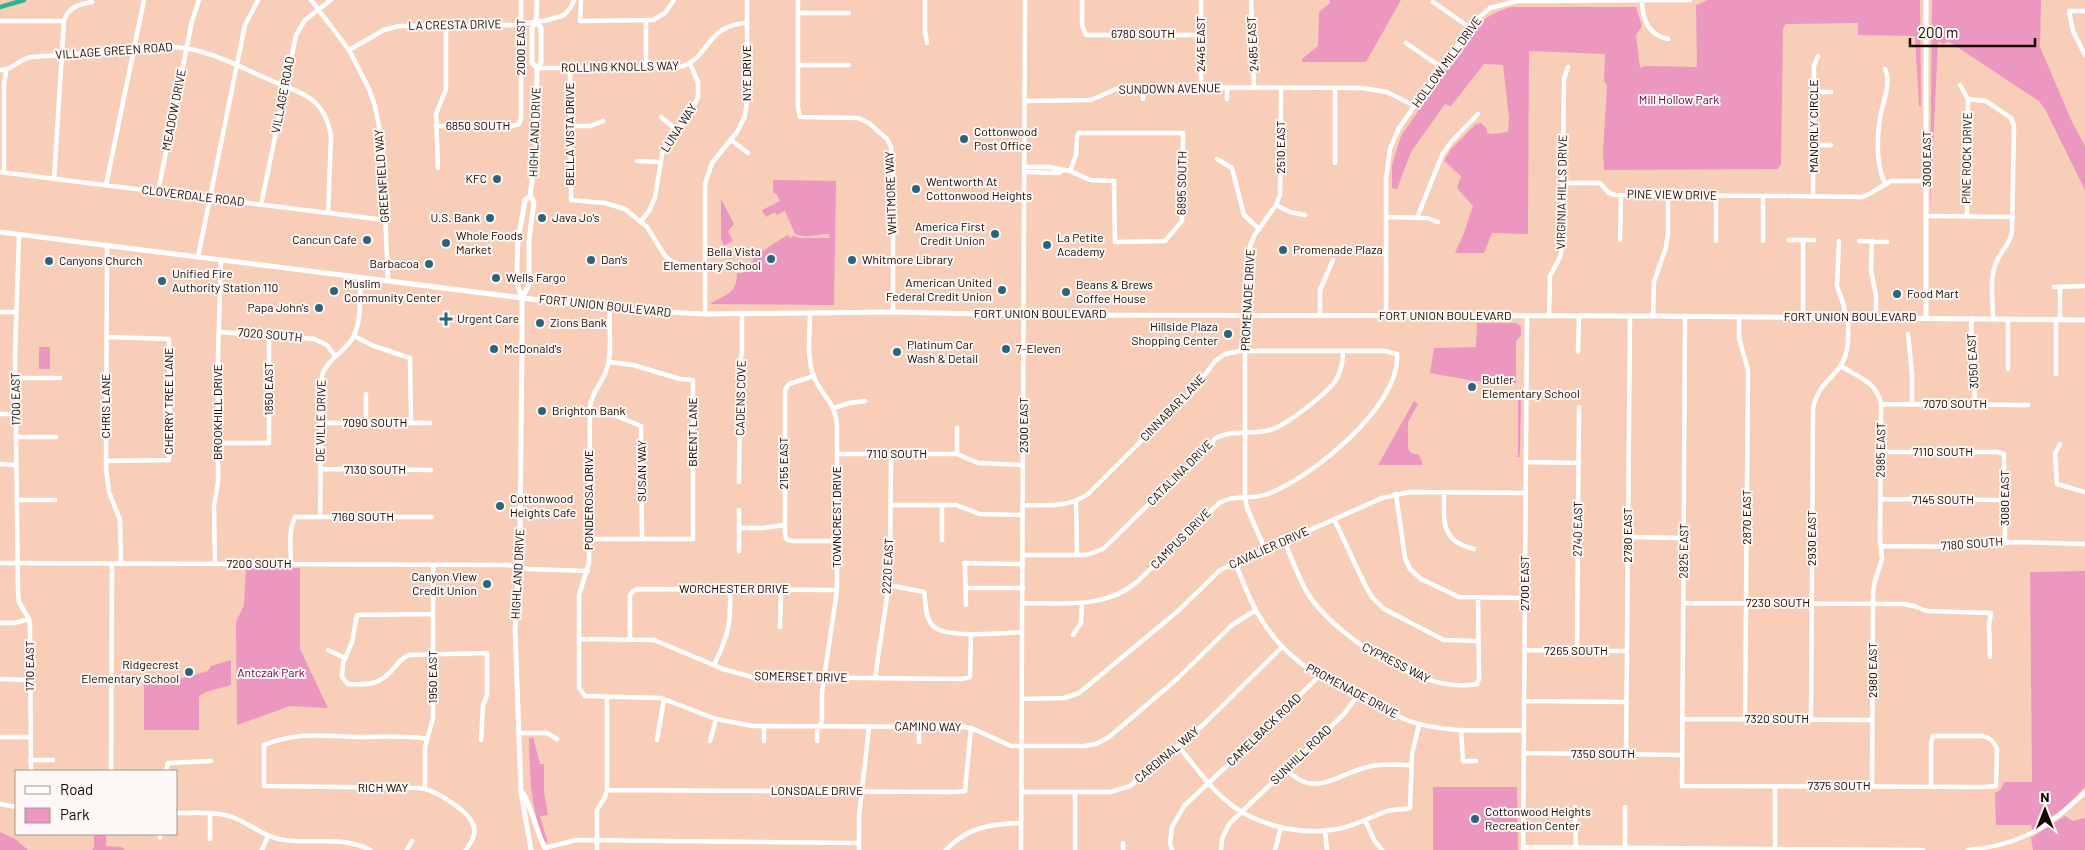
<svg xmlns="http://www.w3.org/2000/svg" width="2085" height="850" font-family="Barlow,sans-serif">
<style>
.green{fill:#ec97c0}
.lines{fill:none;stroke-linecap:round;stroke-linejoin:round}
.canal{stroke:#31b38f;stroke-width:4.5}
.minor{stroke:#fff;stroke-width:4.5}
.major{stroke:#fff;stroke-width:5}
.poi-dot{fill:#2a647d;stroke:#fdf8f5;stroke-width:2}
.labels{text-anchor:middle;stroke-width:4;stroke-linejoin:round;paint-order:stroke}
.street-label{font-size:12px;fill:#180701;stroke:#fdf8f5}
.park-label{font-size:12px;fill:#6a0044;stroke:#fdf8f5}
.poi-label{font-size:12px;fill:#180701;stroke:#fdf8f5;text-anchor:start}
</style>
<rect width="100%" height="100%" fill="#f8ceb8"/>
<path class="green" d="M1330,0H1401L1366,62H1302V59L1318,46L1319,12L1330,3Z
M1708,0H1920L1921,106H1919L1915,36L1858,35V23L1786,24L1783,28L1781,164L1778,169L1604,170L1603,151L1607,85L1604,81L1605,54L1529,51L1528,234L1492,233L1484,253H1455L1464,233L1473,206L1457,188L1461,176L1444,161L1451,149L1476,124L1481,123L1487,129V133L1492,134L1508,132L1509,118L1503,65L1484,64L1451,106L1445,104L1411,152L1397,189L1392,188V165L1401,136L1477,26C1487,16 1497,11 1512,7H1636L1642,26L1636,35L1640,68L1645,66L1697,67L1696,5Z
M1932,0H2041L2040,47L2072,122L2085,146V190L2045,109L2039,101L1948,41L1944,44L1938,41L1930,211Z
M773,180L836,181L834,305L710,304C725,294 737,295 737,273H743L742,267L753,261V257C767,249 775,242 788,235L790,238L794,236L800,238H830L829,234C819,234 807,239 795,234L785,211L776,215L775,212L766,217L762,210L780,201L777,195L773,192Z
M721,199L734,224L728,231L733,241L724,246L721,239Z
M1477,323H1517L1521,327V335L1516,341V383L1475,381L1430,373L1434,348L1476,347Z
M39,347H50V369H39Z
M1518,390L1521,395L1520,453L1519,457H1515L1518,456V392L1515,391Z
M1414,401L1418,404L1408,422V449L1411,453L1419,455L1423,465H1378Z
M246,568H300V649L328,708L290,706L237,725L236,622L244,605Z
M2085,571V787L2064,808L2032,830L2031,825H1996L1995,793L2001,789L2004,782H2032L2030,572Z
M231,660V685L206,692L199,696V730H144V674L163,684L208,671L211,666Z
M533,737L540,764H544V792L548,815L540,816L548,843L544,841C530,808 530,775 529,739Z
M1433,787H1517L1518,850H1433Z
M2065,816L2073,821L2085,818V850H2033L2031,838Z
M0,832L15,839L28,850H0Z
M94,834H106V846L121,847L125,850H92L94,847Z"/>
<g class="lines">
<path class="canal" d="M0,7L24,0"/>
<path class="minor" d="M311,0L349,50L369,89L375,106L382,142L388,281
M581,0L580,21L653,20L665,13L674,0
M798,0V107L800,117L858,118L869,123L887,139L891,147L893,174V312
M925,0V31L927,43
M1082,0V25L1086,35H1201
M1251,0L1254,88
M1642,0C1642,18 1648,35 1668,39
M1433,2L1469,27
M2085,11H2069L2073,31L2085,55
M798,13H849
M0,21H64
M646,21V67
M1406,43L1441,67
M349,50L384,30L399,26L514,25L548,20L564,15L571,7L574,0
M798,65H849
M537,68H673C710,65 703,24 747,23
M570,68L571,200L605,203L625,209L647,227L665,256L671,261L688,267H705
M1885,69C1892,83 1882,104 1880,118C1877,138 1876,166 1885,183
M0,70C11,71 19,59 31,57L175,47C210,49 245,70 277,83C288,88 303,92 312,100C324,109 329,123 331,137L328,213
M1960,85L1968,99L1967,216
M1143,87V99
M1201,88V0
M1227,88V99
M1814,92H1831
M1968,99L1986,101L2011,118L2014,126L2012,232C2010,245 2000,251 1996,263C1989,279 1993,301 1993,319
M1025,101L1091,100L1116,89L1130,87L1362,88L1387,92L1415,106
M661,117L677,130
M436,126H512L519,124L521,118V0
M570,126H590L603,121
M731,140L748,153
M1813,145H1831
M1217,159L1232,168L1244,215L1259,229
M637,161L660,162
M1335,163V88
M1025,167H1049L1070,171L1090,180L1114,181L1115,242L1165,241L1182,221L1183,133H1079L1077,136L1076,155L1070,171
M438,168L436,114L446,89V25
M0,172L385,220
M4,172V85L6,71
M1025,172L1059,173L1062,171
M54,179L64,21C68,7 79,4 92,2
M1563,183H1600L1609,193L1615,195L1786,196
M106,185L144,0
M158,192L192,21L199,0
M1790,196L1862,197L1871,193L1891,181H1927
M1813,196L1814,66L1818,56
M261,205L296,35L305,20L331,0
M1276,205L1290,212L1305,215
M1926,216L2013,217
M1386,217L1427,218L1438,222
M1417,218L1442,155L1451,142L1478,114
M641,221L649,211L655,197L663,149L692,110L698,97V82L690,64
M19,235L15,355L18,592L19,602L29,619L30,626L31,771
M1620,240L1621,195
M1789,240H1814
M1716,241V196
M1763,241V196
M1839,241L1837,286L1844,306L1845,317
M1859,241L1887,242
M1872,241L1871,270L1876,296V317
M107,246L106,469L109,492L120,520L121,564
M198,257L245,25L258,0
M2054,287L2085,286
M2060,287V320
M610,309C608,328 613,350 607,368C603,383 591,392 590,408L589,563L579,595V688L585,696L661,698L716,719L753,726L965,727L976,730L1011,746H1084L1096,744L1109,737L1177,679L1232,625L1256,610
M0,312H16
M705,314V184L712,163L737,132L745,116L747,99V0
M810,314C810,333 806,358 814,377C822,397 835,400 837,426V590L822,692V721L817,731V741
M1320,315V290L1333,260
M1386,316V178L1390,149L1399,128L1474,22L1490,8L1517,1L1690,0
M1549,316L1550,276L1560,257L1562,248L1564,79L1568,67
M1653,316L1654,282L1666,247L1668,234V196
M1685,317L1682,786L1985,787L1996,786L1997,749C1994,741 1990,737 1982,736H1933L1931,744V787
M1739,317V338L1748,370L1745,719
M1803,317V240
M1971,318L1975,404
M2008,319V369
M2056,319V374
M220,332L314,339L327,345L335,356
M1908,334L1912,374V404
M354,336L374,346L410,358L411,423
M1578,352L1579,316
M1841,366C1858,377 1877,382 1881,404L1880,540L1882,559L1875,581L1873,593L1872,786
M814,376L789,384L785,390V533L786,539L791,541H837
M15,378H60
M366,394V423
M1881,404L2028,405
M834,408L849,403L865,401
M0,414H16
M590,415H614L641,426L642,539
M320,423H430
M17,437H56
M218,443H269V335
M2060,444L2055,454L2057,484L2085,492
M1881,452H1998L2004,454L2005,542
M837,454H957L978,463L1023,465
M957,454V428
M106,461L169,460L170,446L169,339L107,337
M1527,462L1579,463
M0,464L16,465
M320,469L431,470
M739,482L740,362L742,353V314
M1444,492C1444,521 1440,541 1474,549
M1396,494L1405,558L1410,569L1421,579L1459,597L1525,598
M1880,499L2005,500
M17,500H55
M1076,502L1077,555
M890,505H956L980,514L1023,515
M739,510V551
M320,517L322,375C328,360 340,354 350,342C363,325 359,298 361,278
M1334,519L1365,585L1372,597L1384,609L1444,640L1478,641
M739,528H763L784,525
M1628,537L1684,538
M589,539H693V380L680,379L633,365L609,362
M942,540V505
M1284,541C1293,560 1299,582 1312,600C1344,641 1423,694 1477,684L1479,679L1478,598
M1880,546L1975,547L2012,542L2085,544
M1265,549L1247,508L1245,497V322L1250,285V246L1254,236L1276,205L1280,195L1281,88
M1023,555H1086L1103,549L1216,438C1234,429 1252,435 1270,430C1285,426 1330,392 1337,378C1342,369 1343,361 1343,351
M1235,562C1244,585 1253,609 1267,628C1299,675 1355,694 1404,719C1442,734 1483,730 1524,730
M0,563L508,565L528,569L588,571
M964,563L1023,564
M215,564L214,506L218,482V354L221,260
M291,564C291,550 288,530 295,517H432
M965,567L966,605
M888,585L924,592C926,603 925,618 933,626C945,639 1004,633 1022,632
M966,588H1023
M1023,603C1063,603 1106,609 1138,581L1219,503C1234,494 1252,500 1268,494C1312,477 1401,406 1397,354L1385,351H1240L1225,354L1215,361L1198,384L1088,494C1068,508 1046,505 1023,505
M1683,603L1904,604L1914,606L1927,611L1991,613L1989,624L1990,657
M433,614L357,615L352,642L343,663L342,677L348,684C368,685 380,685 394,668C399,662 402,658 409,655L487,653V695L483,705L481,740
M0,623H14L29,619
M780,627L781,589
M1073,635L1081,623L1082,603
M579,639L654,640L723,669L752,677L961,679L970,677L971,634
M630,639V596L632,592L637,589L837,590
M328,650L345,658
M1525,650L1627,651
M1577,651L1579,407
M714,665C729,634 731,624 730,589
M875,678L890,576L891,453
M0,679L30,680
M1022,699L1064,698L1079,693L1178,611L1220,570L1382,498L1410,492L1526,493
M1525,701L1627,702
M1682,719L1872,720
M1811,720L1813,408C1819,383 1830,382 1841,365C1850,351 1848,333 1848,317
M1461,730L1463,761H1476
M520,733H547L557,739
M0,737H30
M427,739C405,735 382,737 360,737C324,736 299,731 264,745V786L419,788C434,789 472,812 474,828C476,836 470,844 466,850
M657,740L664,699
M710,741L716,719
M764,741V726
M919,742V727
M1178,746C1193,763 1206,783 1223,798C1252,825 1299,836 1337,829C1355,826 1371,817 1387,811C1395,809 1403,810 1410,808L1412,754L1419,725
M1524,753L1682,755
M1626,754L1630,316
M30,760H53
M1286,769C1316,800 1335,774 1368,767C1381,763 1397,765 1411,765
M111,771L112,564
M166,771L168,763L211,761
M425,789V747L433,718V565
M607,790L955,792L965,791L971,728
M1022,792H1110L1130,786L1203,725L1282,647
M0,804L16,807
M1575,807L1576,850
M176,813C196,813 219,811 237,819C251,825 264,836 279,839C310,846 341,834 370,850
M1365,820L1374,840L1382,850
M1325,831L1327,850
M160,838V834
M210,839V813
M1523,847L1923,850
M545,848L576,840L859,843
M1625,848V807
M262,850L268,836
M407,850L412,841
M597,850V810L605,797L607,790V697
M859,850V816L869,727
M946,850C967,827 992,824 1021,823
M1021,850L1025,0
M1075,850V792
M1123,850V843
M1172,850L1170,843L1172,827L1184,806L1266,729L1319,676
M1221,850L1222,839L1229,824L1344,714L1357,696
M1275,850L1281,827
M1523,850L1527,316
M1775,850V786
M1968,850C2020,845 2048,828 2085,792"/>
<path class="major" d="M537,0L536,21L532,28V63L537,68
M530,196L525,200L518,241L517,265V283L522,298V338L520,536L515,630L521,792L531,850
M0,232L610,309L705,314L893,312L1032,315L1653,316L2085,320
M522,298L529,285V240L534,202L530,196L536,150L537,68L541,63V28L536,21
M1926,318V0
M522,792C534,810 535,831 546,850"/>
</g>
<g class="poi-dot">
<circle cx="964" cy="139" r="5"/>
<circle cx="497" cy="179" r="5"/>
<circle cx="916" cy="189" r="5"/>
<circle cx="490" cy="218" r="5"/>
<circle cx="542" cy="218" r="5"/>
<circle cx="995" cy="234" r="5"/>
<circle cx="367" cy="240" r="5"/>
<circle cx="446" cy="243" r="5"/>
<circle cx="1047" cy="245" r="5"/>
<circle cx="1283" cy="250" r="5"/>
<circle cx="771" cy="259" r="5"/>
<circle cx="591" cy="260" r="5"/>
<circle cx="852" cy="260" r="5"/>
<circle cx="49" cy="261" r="5"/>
<circle cx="429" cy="264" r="5"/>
<circle cx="496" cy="278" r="5"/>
<circle cx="162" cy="281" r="5"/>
<circle cx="1002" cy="290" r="5"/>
<circle cx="334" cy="291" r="5"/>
<circle cx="1066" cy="292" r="5"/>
<circle cx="1897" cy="294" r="5"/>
<circle cx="319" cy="308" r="5"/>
<path d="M443.5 311.5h5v5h5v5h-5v5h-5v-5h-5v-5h5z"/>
<circle cx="540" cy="323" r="5"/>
<circle cx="1228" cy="334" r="5"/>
<circle cx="494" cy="349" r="5"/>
<circle cx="1006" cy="349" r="5"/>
<circle cx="897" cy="352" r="5"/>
<circle cx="1472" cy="387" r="5"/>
<circle cx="542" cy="411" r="5"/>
<circle cx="500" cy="506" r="5"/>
<circle cx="487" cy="584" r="5"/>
<circle cx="189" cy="672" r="5"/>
<circle cx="1475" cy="819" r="5"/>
</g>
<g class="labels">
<g class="street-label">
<text transform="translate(455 25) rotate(-1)" y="4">LA CRESTA DRIVE</text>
<text x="1143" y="38">6780 SOUTH</text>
<text transform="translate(1201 44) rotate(-90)" y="4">2445 EAST</text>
<text transform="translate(1253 44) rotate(-93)" y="4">2485 EAST</text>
<text transform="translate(521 47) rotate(-90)" y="4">2000 EAST</text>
<text transform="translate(114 51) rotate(-4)" y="4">VILLAGE GREEN ROAD</text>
<text transform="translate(1447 62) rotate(-54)" y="4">HOLLOW MILL DRIVE</text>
<text transform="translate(620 67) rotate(-1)" y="4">ROLLING KNOLLS WAY</text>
<text transform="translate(747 73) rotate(-90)" y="4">NYE DRIVE</text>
<text transform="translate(1170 89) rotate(-1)" y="4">SUNDOWN AVENUE</text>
<text transform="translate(283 95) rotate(-79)" y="4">VILLAGE ROAD</text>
<text transform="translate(174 110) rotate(-79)" y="4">MEADOW DRIVE</text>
<text x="478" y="130">6850 SOUTH</text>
<text transform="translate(1814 126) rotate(-90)" y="4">MANORLY CIRCLE</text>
<text transform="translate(679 128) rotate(-57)" y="4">LUNA WAY</text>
<text transform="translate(535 132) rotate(-88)" y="4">HIGHLAND DRIVE</text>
<text transform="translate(570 134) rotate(-90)" y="4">BELLA VISTA DRIVE</text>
<text transform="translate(1281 147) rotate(-90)" y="4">2510 EAST</text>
<text transform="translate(1967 158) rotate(-89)" y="4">PINE ROCK DRIVE</text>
<text transform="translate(1927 159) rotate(-90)" y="4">3000 EAST</text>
<text transform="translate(382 176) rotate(-94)" y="4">GREENFIELD WAY</text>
<text transform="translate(1182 183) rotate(-89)" y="4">6895 SOUTH</text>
<text transform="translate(1562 192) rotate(-89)" y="4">VIRGINIA HILLS DRIVE</text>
<text transform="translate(891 193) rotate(-92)" y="4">WHITMORE WAY</text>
<text transform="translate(1672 195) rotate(1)" y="4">PINE VIEW DRIVE</text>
<text transform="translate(193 196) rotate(7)" y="4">CLOVERDALE ROAD</text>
<text transform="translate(1248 300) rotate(-87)" y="4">PROMENADE DRIVE</text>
<text transform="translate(605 306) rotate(6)" y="4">FORT UNION BOULEVARD</text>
<text x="1040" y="318">FORT UNION BOULEVARD</text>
<text x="1445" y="320">FORT UNION BOULEVARD</text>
<text x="1850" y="321">FORT UNION BOULEVARD</text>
<text transform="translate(270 335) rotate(5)" y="4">7020 SOUTH</text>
<text transform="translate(1973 361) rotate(-93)" y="4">3050 EAST</text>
<text transform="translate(269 389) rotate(-90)" y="4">1850 EAST</text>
<text transform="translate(741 398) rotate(-89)" y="4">CADENS COVE</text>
<text transform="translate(16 399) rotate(-91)" y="4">1700 EAST</text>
<text transform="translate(169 401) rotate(-90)" y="4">CHERRY TREE LANE</text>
<text x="1955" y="408">7070 SOUTH</text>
<text transform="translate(106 406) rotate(-90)" y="4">CHRIS LANE</text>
<text transform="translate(1173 408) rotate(-46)" y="4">CINNABAR LANE</text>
<text transform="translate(218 412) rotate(-90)" y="4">BROOKHILL DRIVE</text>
<text transform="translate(321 421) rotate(-89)" y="4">DE VILLE DRIVE</text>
<text x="375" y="427">7090 SOUTH</text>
<text transform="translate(1024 425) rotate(-90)" y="4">2300 EAST</text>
<text transform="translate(693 432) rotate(-90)" y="4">BRENT LANE</text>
<text transform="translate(1881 450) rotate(-89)" y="4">2985 EAST</text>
<text x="1943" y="456">7110 SOUTH</text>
<text x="897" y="458">7110 SOUTH</text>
<text transform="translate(784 463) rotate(-90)" y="4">2155 EAST</text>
<text x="375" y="474">7130 SOUTH</text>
<text transform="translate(642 471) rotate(-90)" y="4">SUSAN WAY</text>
<text transform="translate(1180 473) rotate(-45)" y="4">CATALINA DRIVE</text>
<text transform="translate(2005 498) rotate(-90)" y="4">3080 EAST</text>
<text transform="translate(589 500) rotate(-90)" y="4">PONDEROSA DRIVE</text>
<text x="1943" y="504">7145 SOUTH</text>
<text x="363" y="521">7160 SOUTH</text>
<text transform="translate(837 517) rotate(-90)" y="4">TOWNCREST DRIVE</text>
<text transform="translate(1747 517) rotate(-90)" y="4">2870 EAST</text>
<text transform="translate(1578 529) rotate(-89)" y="4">2740 EAST</text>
<text transform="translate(1628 535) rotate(-90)" y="4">2780 EAST</text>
<text transform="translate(1812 538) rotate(-90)" y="4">2930 EAST</text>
<text transform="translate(1181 539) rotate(-45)" y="4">CAMPUS DRIVE</text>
<text transform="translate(1972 544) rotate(-4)" y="4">7180 SOUTH</text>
<text transform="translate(1269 548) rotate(-24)" y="4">CAVALIER DRIVE</text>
<text transform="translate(1684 551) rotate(-89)" y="4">2825 EAST</text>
<text x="259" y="568">7200 SOUTH</text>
<text transform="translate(888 566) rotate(-87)" y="4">2220 EAST</text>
<text transform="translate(518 574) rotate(-87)" y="4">HIGHLAND DRIVE</text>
<text transform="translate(1525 583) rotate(-90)" y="4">2700 EAST</text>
<text x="734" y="593">WORCHESTER DRIVE</text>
<text x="1778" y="607">7230 SOUTH</text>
<text x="1576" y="655">7265 SOUTH</text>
<text transform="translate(1396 663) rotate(27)" y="4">CYPRESS WAY</text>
<text transform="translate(30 666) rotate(-90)" y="4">1710 EAST</text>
<text transform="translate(1873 670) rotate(-90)" y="4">2980 EAST</text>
<text transform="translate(433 677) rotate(-90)" y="4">1950 EAST</text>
<text transform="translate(801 677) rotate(1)" y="4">SOMERSET DRIVE</text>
<text transform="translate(1352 691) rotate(28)" y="4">PROMENADE DRIVE</text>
<text x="1777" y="723">7320 SOUTH</text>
<text transform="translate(928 727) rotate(1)" y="4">CAMINO WAY</text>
<text transform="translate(1264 730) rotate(-44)" y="4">CAMELBACK ROAD</text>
<text x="1603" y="758">7350 SOUTH</text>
<text transform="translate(1167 755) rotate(-40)" y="4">CARDINAL WAY</text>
<text transform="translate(1301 755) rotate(-44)" y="4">SUNHILL ROAD</text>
<text x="1839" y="790">7375 SOUTH</text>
<text x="383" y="792">RICH WAY</text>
<text x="817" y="795">LONSDALE DRIVE</text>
</g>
<g class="park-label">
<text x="1679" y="104">Mill Hollow Park</text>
<text x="271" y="677">Antczak Park</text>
</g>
<g class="poi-label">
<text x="974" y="136">Cottonwood<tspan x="974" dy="14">Post Office</tspan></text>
<text x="487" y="183" text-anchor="end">KFC</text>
<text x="926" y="186">Wentworth At<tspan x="926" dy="14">Cottonwood Heights</tspan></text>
<text x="480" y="222" text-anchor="end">U.S. Bank</text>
<text x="552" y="222">Java Jo's</text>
<text x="985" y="231" text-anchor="end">America First<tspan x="985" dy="14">Credit Union</tspan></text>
<text x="456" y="240">Whole Foods<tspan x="456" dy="14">Market</tspan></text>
<text x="1057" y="242">La Petite<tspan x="1057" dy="14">Academy</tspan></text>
<text x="357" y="244" text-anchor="end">Cancun Cafe</text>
<text x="1293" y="254">Promenade Plaza</text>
<text x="761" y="256" text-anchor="end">Bella Vista<tspan x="761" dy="14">Elementary School</tspan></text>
<text x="601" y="264">Dan's</text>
<text x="862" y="264">Whitmore Library</text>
<text x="59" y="265">Canyons Church</text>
<text x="419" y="268" text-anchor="end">Barbacoa</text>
<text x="172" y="278">Unified Fire<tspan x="172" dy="14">Authority Station 110</tspan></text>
<text x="506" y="282">Wells Fargo</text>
<text x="992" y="287" text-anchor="end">American United<tspan x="992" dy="14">Federal Credit Union</tspan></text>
<text x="344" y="288">Muslim<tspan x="344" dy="14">Community Center</tspan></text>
<text x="1076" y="289">Beans &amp; Brews<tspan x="1076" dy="14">Coffee House</tspan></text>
<text x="1907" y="298">Food Mart</text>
<text x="309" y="312" text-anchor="end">Papa John's</text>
<text x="457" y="323">Urgent Care</text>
<text x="550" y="327">Zions Bank</text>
<text x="1218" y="331" text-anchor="end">Hillside Plaza<tspan x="1218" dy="14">Shopping Center</tspan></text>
<text x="907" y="349">Platinum Car<tspan x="907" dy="14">Wash &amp; Detail</tspan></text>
<text x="504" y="353">McDonald's</text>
<text x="1016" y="353">7-Eleven</text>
<text x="1482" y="384">Butler<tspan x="1482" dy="14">Elementary School</tspan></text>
<text x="552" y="415">Brighton Bank</text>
<text x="510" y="503">Cottonwood<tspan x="510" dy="14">Heights Cafe</tspan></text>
<text x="477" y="581" text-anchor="end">Canyon View<tspan x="477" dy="14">Credit Union</tspan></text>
<text x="179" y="669" text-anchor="end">Ridgecrest<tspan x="179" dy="14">Elementary School</tspan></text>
<text x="1485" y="816">Cottonwood Heights<tspan x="1485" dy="14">Recreation Center</tspan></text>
</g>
</g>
<rect x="15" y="770" width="162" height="65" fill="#fdf8f5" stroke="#a19893"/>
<rect x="25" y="786" width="25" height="8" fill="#ffffff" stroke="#a19893"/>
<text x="60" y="795" font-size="15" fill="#180701">Road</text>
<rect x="25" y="808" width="25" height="15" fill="#ec97c0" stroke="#a19893"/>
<text x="60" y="820" font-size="15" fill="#180701">Park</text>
<g transform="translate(2045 810)" stroke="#fdf8f5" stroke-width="4" paint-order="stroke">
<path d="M0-4L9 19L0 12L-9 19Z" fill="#180701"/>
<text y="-8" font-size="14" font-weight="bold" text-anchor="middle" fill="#180701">N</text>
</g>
<path d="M1910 38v8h125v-8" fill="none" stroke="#180701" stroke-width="2.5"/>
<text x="1918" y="38" font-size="15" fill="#180701" stroke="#fdf8f5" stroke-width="4" paint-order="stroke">200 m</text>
</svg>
